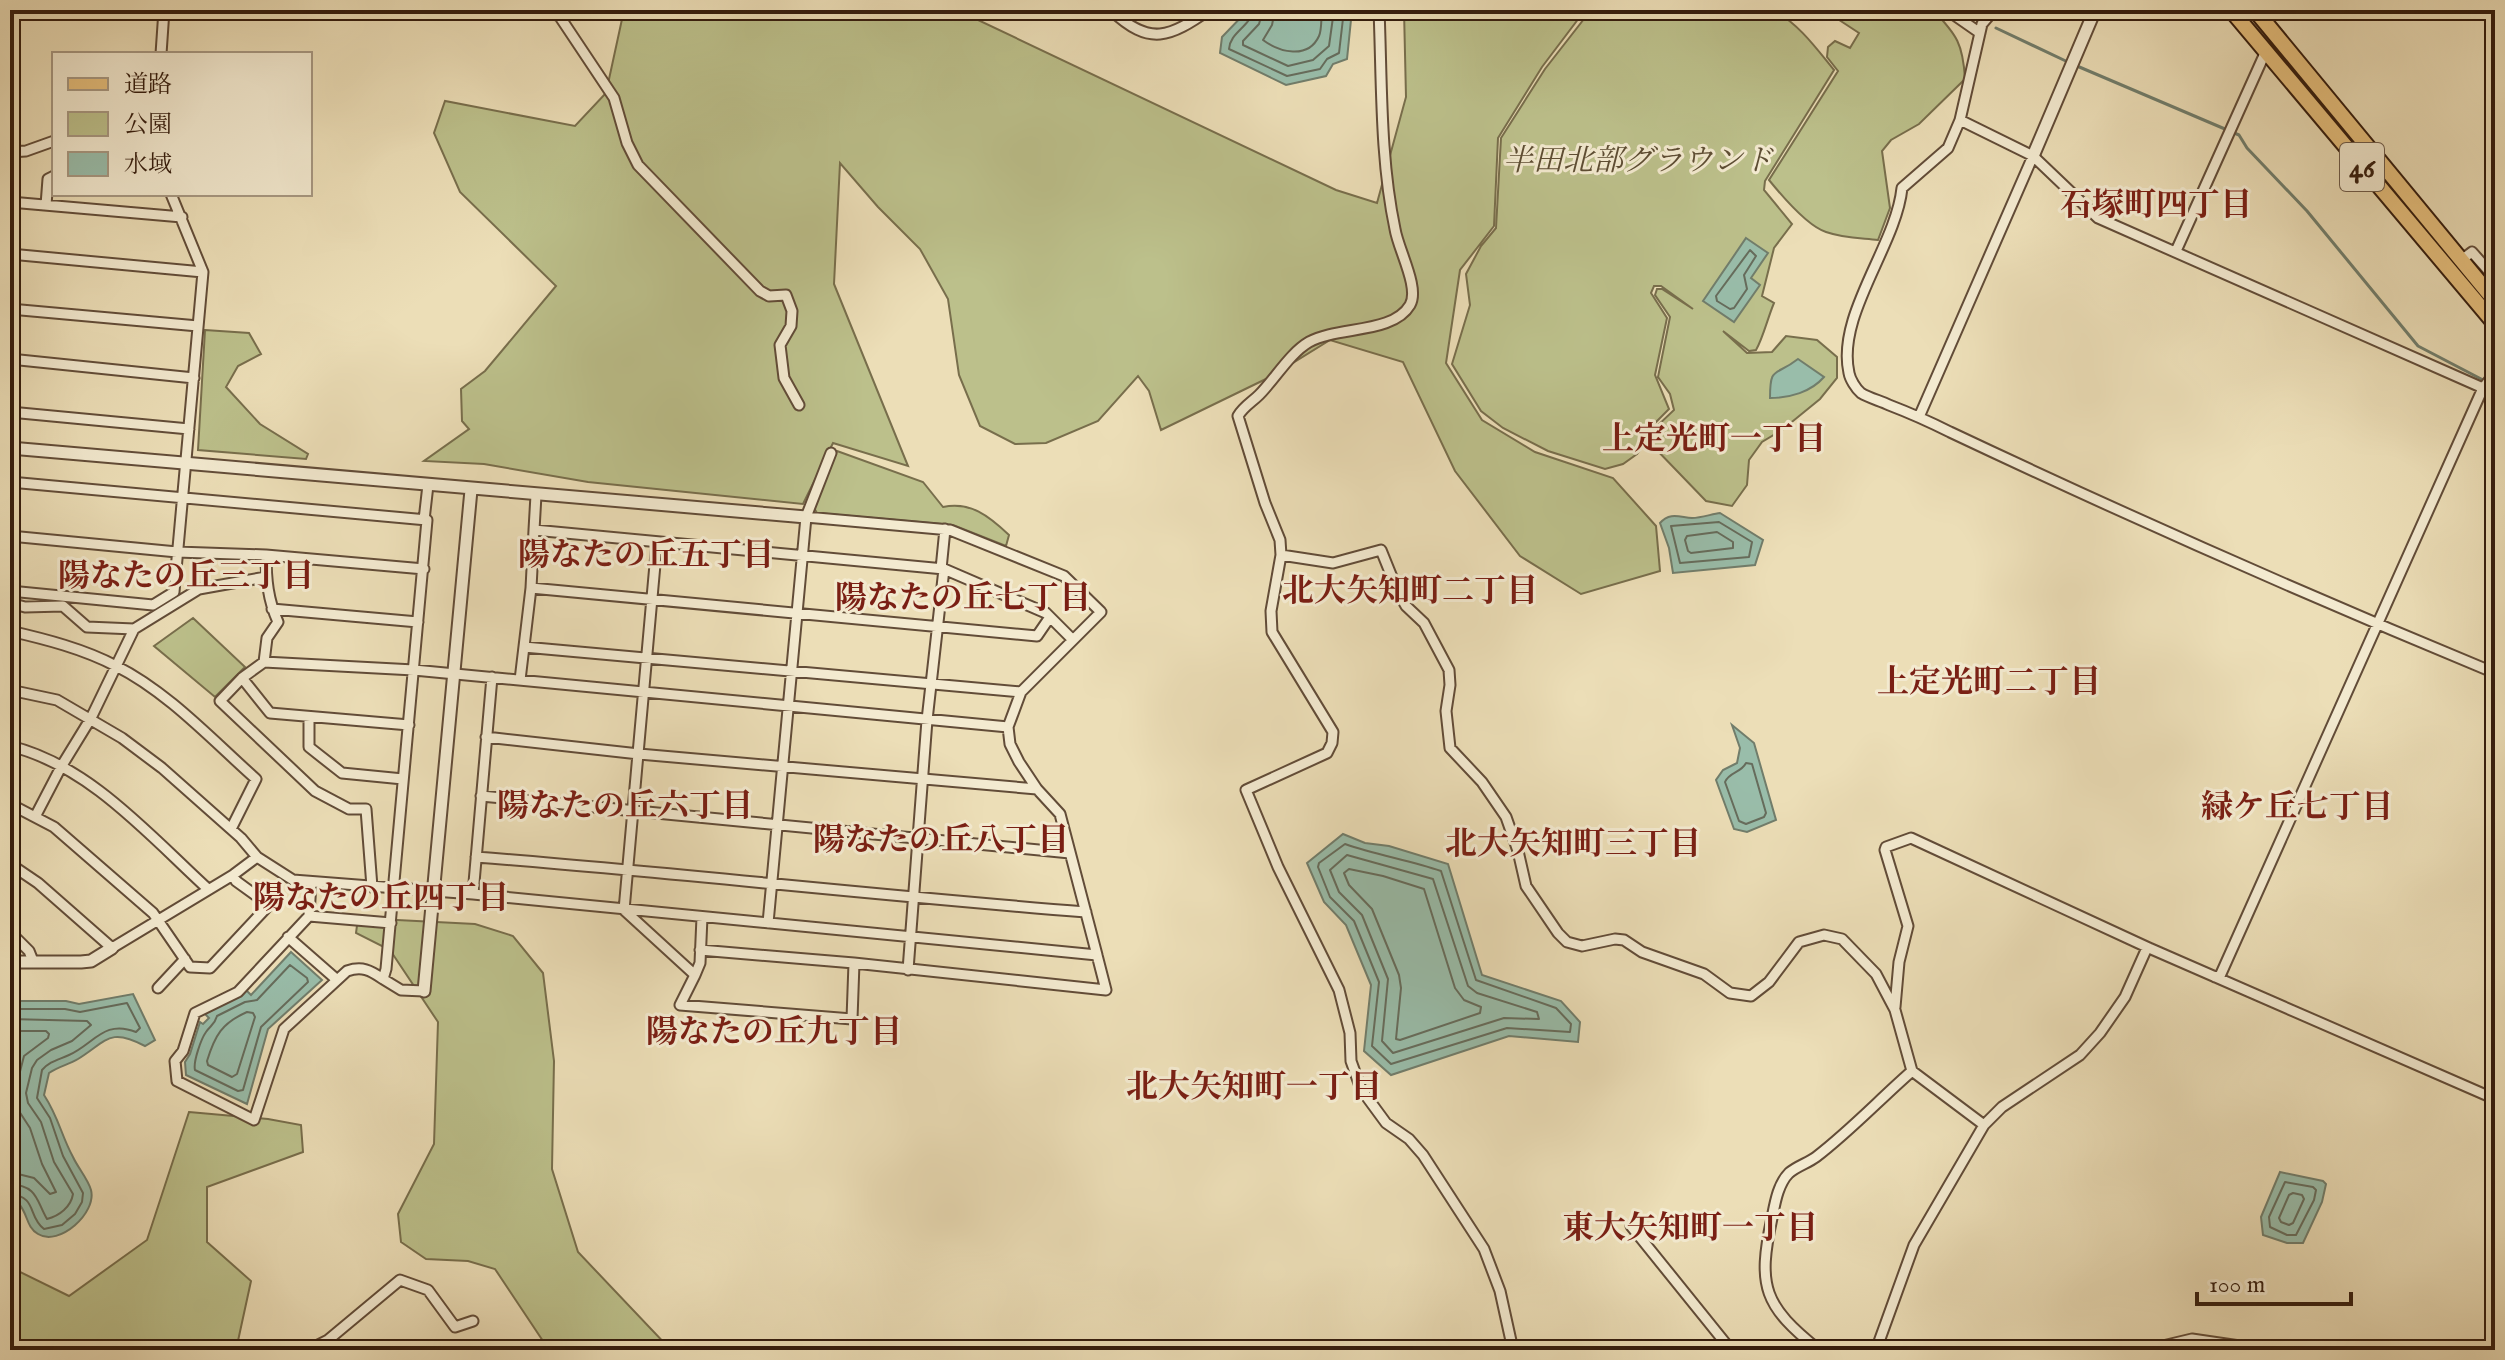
<svg xmlns="http://www.w3.org/2000/svg" width="2505" height="1360" font-family="'IM FELL English','Noto Serif JP',serif">
<style>
.green{fill:#bcc08b;stroke:#786e4c;stroke-width:2}
.water{fill:#99bdaa;stroke:#717d6b;stroke-width:2}
.lines{fill:none;stroke-linecap:round;stroke-linejoin:round}
.shore{stroke:#666c5c;stroke-width:2}
.stream{stroke:#717d6b;stroke-width:3}
.minor-casing{stroke:#624c38;stroke-width:13}
.tertiary-casing{stroke:#624c38;stroke-width:15}
.primary-casing{stroke:#341c0d;stroke-width:18}
.minor{stroke:#f3ead0;stroke-width:9}
.tertiary{stroke:#f3ead0;stroke-width:11}
.primary{stroke:#e6bf7c;stroke-width:14}
.labels{text-anchor:middle;stroke-width:6;stroke-linejoin:round;paint-order:stroke}
.shield{fill:#f3ead0;stroke:#6d5a48;stroke-width:2}
.shield-label{font-size:28px;font-weight:bold;fill:#341c0d}
.park-label{font-size:30px;font-style:italic;fill:#5d4d33;stroke:#f3ead0}
.neighbourhood-label{font-size:32px;font-weight:bold;fill:#7a1f14;stroke:#f3ead0}
</style>
<rect width="100%" height="100%" fill="#ecdeb7"/>
<filter id="stains"><feTurbulence type="fractalNoise" baseFrequency=".0025" numOctaves="4"/><feColorMatrix values="0 0 0 0 .2 0 0 0 0 .09 0 0 0 0 .02 0 0 0 .5 -.17"/></filter>
<radialGradient id="worn" r=".72"><stop offset=".6" stop-color="#630" stop-opacity="0"/><stop offset="1" stop-color="#630" stop-opacity=".3"/></radialGradient>
<path class="green" d="M624,10H957L1336,190L1377,203L1406,97L1404,10H1585L1542,67L1498,138L1494,226L1460,270L1446,363L1482,420L1535,452L1613,478L1656,526L1660,571L1581,594L1520,556L1455,471L1403,362L1330,340L1270,377L1161,430L1149,391L1138,376L1098,421L1046,443L1015,444L980,426L959,375L948,299L920,249L878,207L840,163L834,284L908,466L833,443L803,504L588,482L484,464L424,461L469,429L462,421L461,389L485,371L556,286L460,192L434,133L445,101L575,126L606,93Z
M1591,10L1678,12L1679,10H1773C1799,24 1816,48 1834,70L1765,181L1764,190L1792,224L1774,248L1762,296L1774,303C1768,317 1763,338 1756,350L1749,351L1723,331L1747,353L1772,352L1786,336L1817,340L1837,357V378L1820,399L1782,430L1762,442L1749,460L1747,485L1732,506L1706,501L1650,443L1655,428L1674,410L1670,394L1658,377L1670,317L1655,295L1657,289H1662L1693,309L1661,286H1654L1651,293L1667,318L1655,375L1669,409L1652,426L1648,440L1637,454L1623,464L1605,469L1548,451L1503,428L1481,411L1452,364L1470,305L1466,274L1481,246L1496,228L1501,138L1545,69Z
M1824,10H1933C1957,35 1963,44 1965,79L1919,124L1891,140L1882,151L1890,208L1878,240C1861,238 1843,238 1826,232C1807,226 1782,196 1769,180L1838,71L1827,57L1828,47L1835,41L1850,48L1859,33Z
M205,330L249,333L261,354L238,366L226,387L260,424L308,454L306,459L198,450Z
M837,451L923,482L943,507C970,501 989,516 1009,535L1006,546L953,525L817,513L814,508Z
M193,618L245,667L215,697L154,646Z
M358,918L475,924L513,936L543,973L554,1061L552,1169L578,1252L671,1350H549L495,1269L468,1261L426,1259L401,1242L398,1214L434,1144L438,1022L390,950L356,933Z
M189,1112L268,1119L301,1125L303,1152L207,1187V1242L251,1281L236,1350H10V1267L69,1296L147,1240Z"/>
<path class="water" d="M1248,10H1352L1347,59L1333,64L1326,76L1286,85L1220,53L1222,37Z
M1746,238L1768,253L1751,278L1760,285L1734,322L1703,301Z
M1798,359L1824,377C1811,392 1790,398 1770,398C1770,365 1775,377 1798,359Z
M1720,513L1763,540L1755,565L1673,573L1669,548L1660,523C1670,512 1679,517 1692,518C1701,518 1712,514 1720,513Z
M1732,725L1754,743L1776,820L1747,832L1734,829L1716,780L1723,770L1737,763L1740,748Z
M1343,834L1365,843L1389,846L1448,864L1482,975L1561,1001L1580,1022L1578,1042L1509,1036L1391,1075L1364,1051L1371,985L1346,925L1324,902L1307,863Z
M291,952L322,980L268,1029L247,1104L186,1075L185,1062L190,1054L200,1022L203,1024L209,1018L204,1013L246,990L251,995Z
M133,994L155,1040L145,1046C109,1027 107,1041 78,1059C68,1065 59,1066 49,1073L44,1095C59,1118 61,1135 73,1157C78,1168 88,1179 91,1190C97,1213 59,1247 38,1234C26,1227 28,1214 19,1204L10,1202V1001H66L79,1004Z
M2280,1172L2323,1181L2326,1184L2322,1202L2303,1243H2287L2263,1235L2261,1217Z"/>
<g class="lines">
<path class="shore" d="M1253,10C1250,27 1230,32 1229,49L1287,76L1320,69L1327,59L1339,53L1344,10
M1263,10L1259,24L1243,41V45L1288,66L1313,60L1329,46L1334,10
M1275,10L1272,25L1263,40C1279,52 1308,60 1319,36C1322,30 1321,17 1322,10
M1750,250L1756,256L1744,275L1747,289L1734,308L1730,309L1717,301L1716,296Z
M1719,522L1752,542L1749,557L1680,563L1671,526Z
M1717,532L1733,542V548L1691,553L1688,551L1685,540L1687,536Z
M1746,763L1752,764L1766,813L1764,817L1746,824L1739,821L1725,782C1729,772 1741,773 1746,763Z
M1345,844C1376,855 1409,860 1441,871L1476,980L1556,1008L1571,1024L1570,1032L1507,1028L1391,1064L1372,1046L1379,982L1354,921L1330,897L1318,867L1319,863Z
M1347,855L1433,879L1468,986L1477,993L1537,1012L1539,1019L1504,1018L1393,1053L1382,1041L1388,979L1362,915L1339,892L1330,870Z
M1349,869L1383,876L1424,889L1455,988L1464,1000L1481,1007L1480,1013L1400,1040L1396,1039L1401,988L1399,975L1372,909L1349,885L1344,873Z
M290,965L307,978L308,982L261,1027L243,1090L238,1091L195,1070C193,1062 201,1039 206,1032C211,1025 215,1024 217,1016L245,1002L257,1000Z
M10,1009H65L80,1012L127,1003L140,1028L136,1032C104,1019 94,1044 69,1055C58,1060 50,1061 42,1070L37,1098L50,1118L63,1156L83,1193L82,1202L75,1214L62,1225L44,1229C27,1216 38,1197 10,1194
M247,1012L253,1013L255,1017L237,1074L232,1077L208,1065L207,1061C215,1035 222,1023 247,1012Z
M10,1019L87,1021L91,1025L72,1041L51,1050L37,1060L32,1068L26,1093L28,1103L41,1122L54,1162L73,1194C71,1207 59,1216 47,1219C36,1200 38,1186 10,1184
M10,1031H46L49,1034L48,1038L24,1056L14,1095L17,1108L30,1128L42,1164L56,1192L50,1194L34,1178L10,1172
M2285,1182L2313,1187L2316,1190L2314,1200L2296,1235H2287L2270,1227L2269,1217Z
M2293,1193L2302,1195L2304,1199L2293,1223L2289,1225L2281,1222L2279,1218L2289,1195Z"/>
<path class="stream" d="M1996,28L2070,63
M2077,66L2239,135L2247,148L2307,211L2418,346L2485,381"/>
<g class="minor-casing">
<path id="minor" d="M550,10L560,17L614,98L627,143L638,165L760,291L769,296L786,295L792,311L791,326L780,345L784,378L799,405
M1111,10C1150,47 1170,37 1209,10
M1379,10C1382,83 1380,158 1395,229C1398,249 1420,288 1410,305C1393,334 1338,326 1309,342C1290,353 1275,379 1259,395C1252,402 1243,407 1238,416L1265,503L1280,540L1281,555L1271,611L1272,632L1333,732L1332,743L1327,753L1246,790L1278,867L1339,990L1350,1033L1351,1061L1361,1089L1386,1123L1409,1139L1423,1155L1484,1249L1500,1291L1513,1350
M1947,10L1980,33
M1994,10L1982,24L1960,120L1948,148L1902,188C1896,246 1836,315 1849,373C1850,379 1856,389 1861,393C1869,398 1881,401 1889,405C1910,413 1930,422 1950,432C2130,517 2311,597 2495,673
M161,54L164,10
M1960,120L2033,156L2098,218L2483,388
M10,152L26,151L54,141
M10,202L182,217
M46,205L48,179L54,176
M2176,251L2266,51
M10,254L203,272
M2460,261L2472,252L2495,278
M10,309L198,326
M10,359L194,378
M10,412L189,429
M1919,417L2033,156
M10,482L427,520L386,969L383,979C370,970 362,966 347,971L284,1029L254,1120L177,1081L175,1061L183,1051L195,1013L238,992L309,916L311,882
M424,520L428,485
M534,530L536,495
M10,536L177,552L266,555L424,569
M657,542L624,910L695,975L680,1005L852,1019L854,963L1106,990L1097,955
M1281,555L1333,563L1381,550L1398,592L1406,606L1424,623L1449,670L1450,685L1446,711L1450,748L1482,782L1506,817L1518,851L1526,886L1558,933L1567,942L1582,946L1615,939L1624,940L1642,952L1704,974L1730,993L1751,996L1769,982L1799,942L1824,935L1842,939L1876,974L1895,1010L1912,1071L1984,1125
M941,569L945,529
M531,588L1037,636L1050,617
M10,591L153,605L174,592L203,272L171,194
M10,603L25,607L63,606L87,627L134,629L199,589L266,577
M272,609L418,622
M10,631C45,639 84,649 116,666C168,692 212,740 256,779L231,829
M524,647L1021,692
M264,662L267,638L278,622C268,600 266,579 266,555
M242,678L270,713L409,725
M520,680L531,588L534,530L944,569L1046,613L1073,640
M10,690L57,700L122,738L162,768L241,838L257,857L233,875L112,948L38,883L10,864
M309,717V747L342,773L403,779
M486,737L639,754L1037,789
M10,746C89,765 150,836 208,889
M481,796L1070,853
M10,804L54,827L153,913L190,967L210,968L269,905L236,881L233,875
M36,815L61,767L91,718L134,629
M257,857L293,880L473,894L1097,955L1060,814L1037,789L1019,762L1010,744L1008,727L1021,692L1101,612L1064,576L950,530L806,517
M476,857C680,873 882,896 1086,912
M372,887L366,809H349L315,791L220,701L242,678L264,662L414,670L1008,727
M473,894L492,677
M309,916L391,923
M768,923L806,517L831,453
M10,932L29,951L33,961
M288,937L336,979
M700,950L854,963
M908,970L927,720L944,569
M695,975L700,963L702,917
M2215,977L2220,976L2483,388L2495,373
M383,979L401,990L424,991
M158,988L185,959
M10,989L12,992
M1895,1007L1899,962L1908,926L1885,850L1886,847L1911,838L2149,948L2495,1099
M1631,1226L1731,1350
M297,1350L314,1347L328,1340L400,1280L428,1290L455,1327L473,1321
M1819,1350C1764,1306 1757,1287 1772,1218C1775,1203 1778,1184 1789,1173C1797,1166 1808,1163 1816,1157C1850,1131 1880,1099 1912,1071
M1876,1350L1914,1245L1984,1125L2002,1107L2080,1055L2100,1033L2125,997L2146,950L2149,948
M2146,1350L2192,1339L2267,1350"/>
</g>
<g class="tertiary-casing">
<path id="tertiary" d="M2033,156L2095,10
M10,448L806,517
M10,962H81L91,961L112,948
M424,991L471,490"/>
</g>
<g class="primary-casing">
<path id="primary" d="M2231,10L2495,324
M2255,10L2495,301"/>
</g>
<use href="#minor" class="minor"/>
<use href="#tertiary" class="tertiary"/>
<use href="#primary" class="primary"/>
</g>
<g class="labels">
<rect class="shield" x="2340" y="143" width="44" height="48" rx="6"/>
<g class="shield-label">
<text x="2362" y="177">46</text>
</g>
<g class="park-label">
<text x="1638" y="170">半田北部グラウンド</text>
</g>
<g class="neighbourhood-label">
<text x="2156" y="215">石塚町四丁目</text>
<text x="1714" y="449">上定光町一丁目</text>
<text x="646" y="565">陽なたの丘五丁目</text>
<text x="186" y="586">陽なたの丘三丁目</text>
<text x="1410" y="601">北大矢知町二丁目</text>
<text x="963" y="608">陽なたの丘七丁目</text>
<text x="1989" y="692">上定光町二丁目</text>
<text x="625" y="816">陽なたの丘六丁目</text>
<text x="2297" y="817">緑ケ丘七丁目</text>
<text x="941" y="850">陽なたの丘八丁目</text>
<text x="1573" y="854">北大矢知町三丁目</text>
<text x="381" y="908">陽なたの丘四丁目</text>
<text x="774" y="1042">陽なたの丘九丁目</text>
<text x="1254" y="1097">北大矢知町一丁目</text>
<text x="1690" y="1238">東大矢知町一丁目</text>
</g>
</g>
<rect width="2505" height="1360" fill="none" stroke="#ecdeb7" stroke-width="40"/>
<rect x="12" y="12" width="2481" height="1336" fill="none" stroke="#341c0d" stroke-width="4"/>
<rect x="20" y="20" width="2465" height="1320" fill="none" stroke="#341c0d" stroke-width="2"/>
<rect x="52" y="52" width="260" height="144" fill="#f3ead0" stroke="#a79882" stroke-width="2"/>
<rect x="68" y="78" width="40" height="12" fill="#e6bf7c" stroke="#a79882" stroke-width="2"/>
<text x="124" y="92" font-size="24" fill="#341c0d">道路</text>
<rect x="68" y="112" width="40" height="24" fill="#bcc08b" stroke="#a79882" stroke-width="2"/>
<text x="124" y="132" font-size="24" fill="#341c0d">公園</text>
<rect x="68" y="152" width="40" height="24" fill="#99bdaa" stroke="#a79882" stroke-width="2"/>
<text x="124" y="172" font-size="24" fill="#341c0d">水域</text>
<path d="M2197 1292v12h154v-12" fill="none" stroke="#341c0d" stroke-width="4"/>
<text x="2209" y="1292" font-size="24" fill="#341c0d" stroke="#f3ead0" stroke-width="6" paint-order="stroke">100 m</text>
<rect width="100%" height="100%" filter="url(#stains)"/>
<rect width="100%" height="100%" fill="url(#worn)"/>
</svg>
